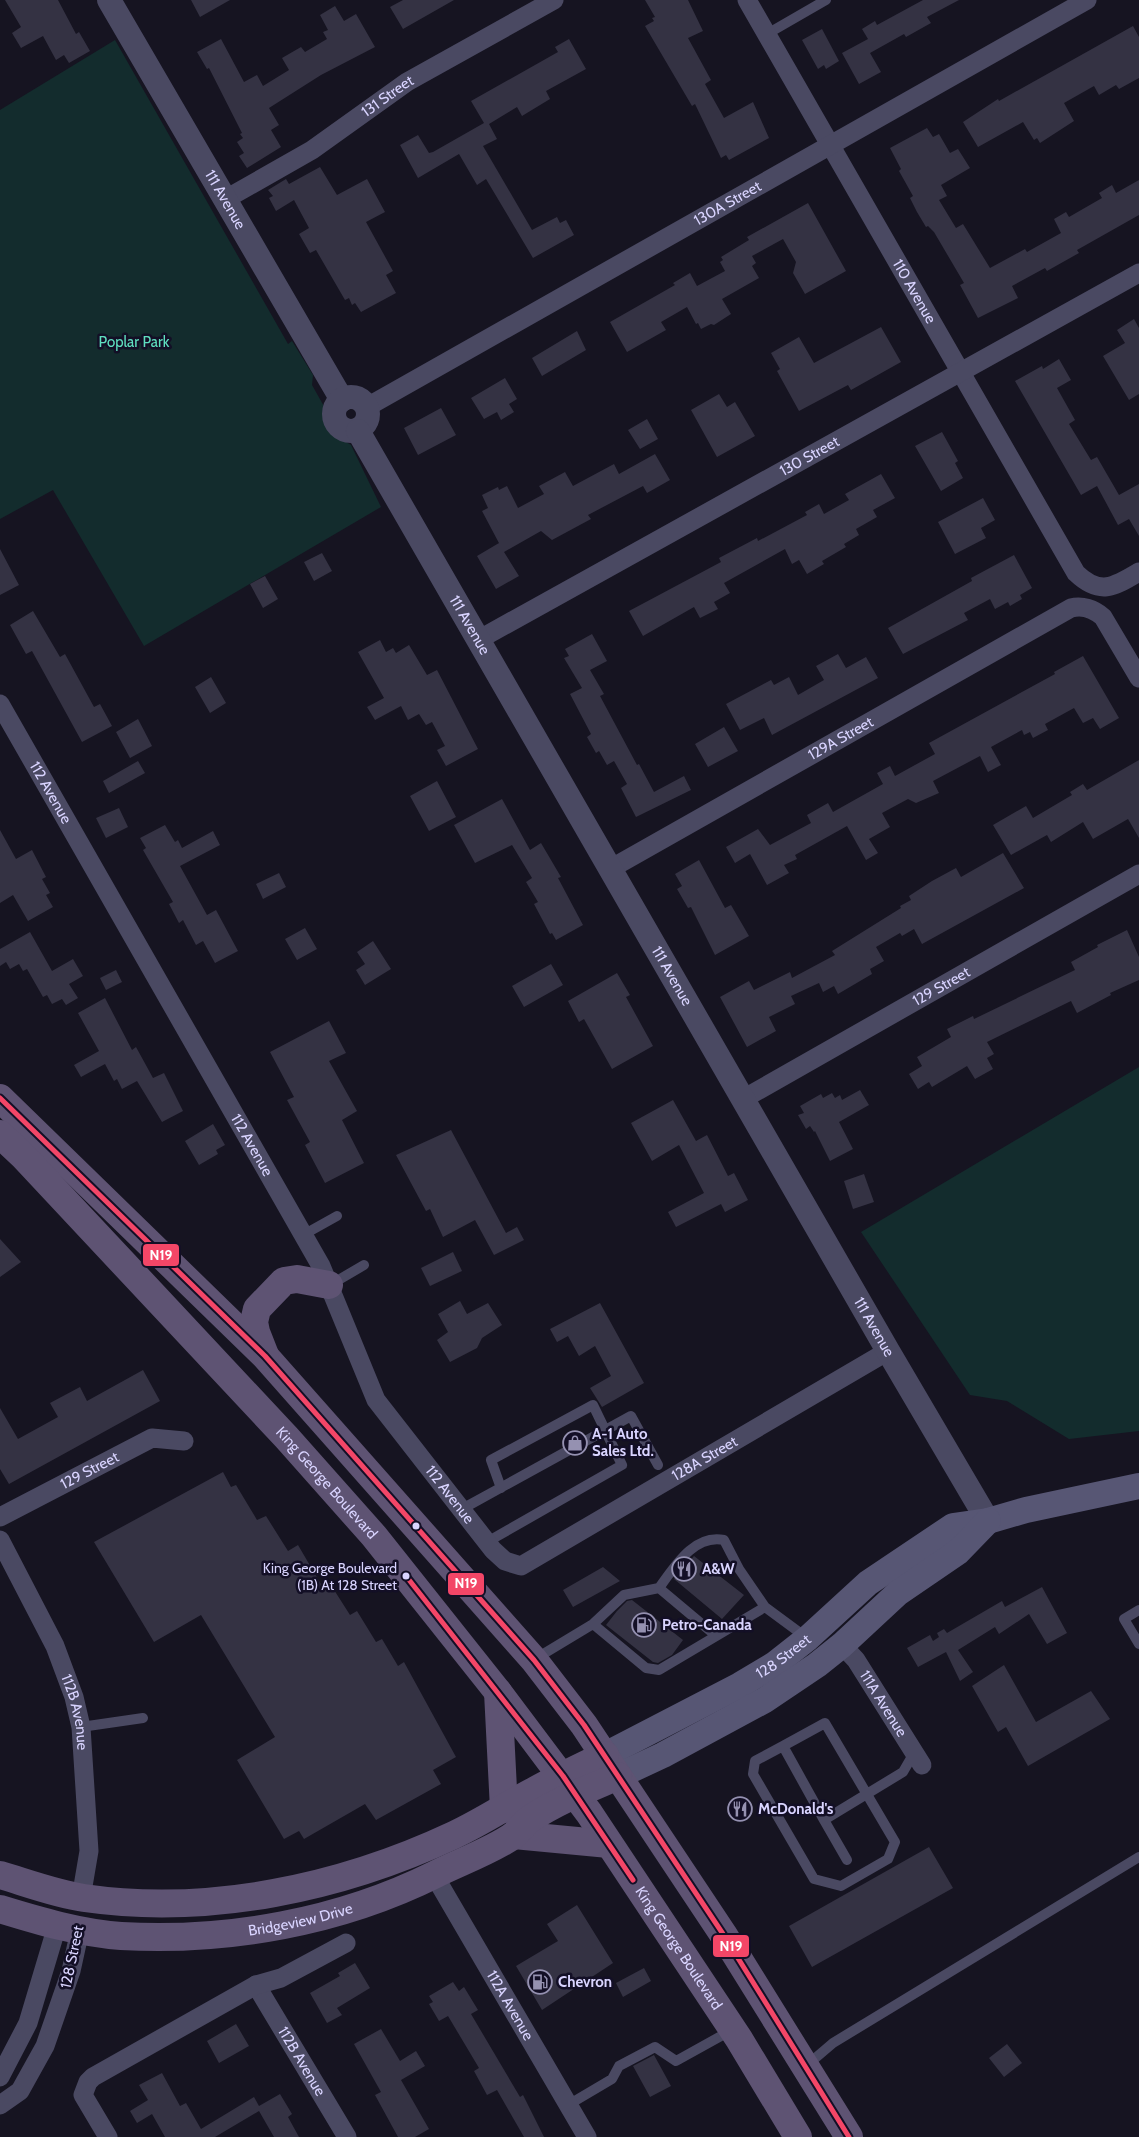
<svg xmlns="http://www.w3.org/2000/svg" width="1139" height="2137" font-family="Cabin,sans-serif">
<style>
.green{fill:#132c2d}
.building{fill:#343243}
.lines{fill:none;stroke-linecap:round;stroke-linejoin:round}
.service{stroke:#4a4962;stroke-width:10}
.minor{stroke:#4a4962;stroke-width:19}
.tertiary{stroke:#4a4962;stroke-width:24}
.secondary{stroke:#575674;stroke-width:26}
.primary{stroke:#5e5373;stroke-width:28}
.bus-1-casing{stroke:#130f26;stroke-width:9}
.bus-1{stroke:#f34667;stroke-width:5}
.bus-dot{fill:#d9d4ff;stroke:#130f26;stroke-width:2}
.labels{text-anchor:middle;stroke-width:5;stroke-linejoin:round;paint-order:stroke}
.bus-label{font-size:14px;fill:#d9d4ff;stroke:#130f26;text-anchor:end}
.street-label{font-size:15px;fill:#d9d4ff;stroke:#130f26}
.park-label{font-size:15px;fill:#5fe0c0;stroke:#130f26}
.poi-label{font-size:15px;font-weight:bold;fill:#d9d4ff;stroke:#130f26;text-anchor:start}
.line-badge{stroke:#130f26;stroke-width:2}
.badge-label{font-size:14px;text-anchor:middle;font-weight:bold;fill:#fff}
</style>
<rect width="100%" height="100%" fill="#161421"/>
<path class="green" d="M115,40L288,344L292,341L313,375L312,385L343,440L351,445L381,507L144,646L53,490L0,519V110Z
M1139,1067V1431L1069,1439L1007,1401L970,1395L861,1232Z"/>
<path class="building" d="M5,0H58L76,34L79,32L90,51L69,63L64,55L56,60L43,36L21,48L12,33L21,27Z
M191,0H230L200,17Z
M403,0H454L403,29L390,7Z
M645,0H688L703,31L688,38L711,80L705,84L724,118L753,102L769,138L729,160L726,155L721,158L695,104L692,106L645,26L654,21L652,18L655,17Z
M923,0H959L927,17L931,23L906,37L904,34L870,53L881,72L859,84L842,53L868,39L862,29L875,21L877,25Z
M335,6L344,21L356,14L375,47L321,75L269,108L279,125L271,130L281,147L247,168L239,156L244,153L237,142L243,138L240,134L242,133L209,68L207,69L197,52L221,39L244,82L257,75L263,86L289,70L282,58L301,47L305,52L327,39L323,32L328,30L320,15Z
M1133,26L1139,37V78L1119,89L1116,85L1099,95L1094,86L1064,103L1074,121L1040,143L1037,138L1034,140L1023,122L978,147L963,122L998,99L999,101Z
M822,29L839,61L826,69L824,65L818,69L802,40Z
M569,39L586,69L546,91L550,99L522,116L517,107L489,124L497,139L483,146L532,230L557,217L560,223L566,220L574,235L533,258L486,179L477,185L459,154L418,178L400,145L418,135L429,153L433,152L484,123L471,101L558,52L555,47Z
M927,128L933,137L939,134L950,153L958,149L970,168L941,185L947,196L939,200L956,228L963,224L990,268L1025,249L1027,252L1061,233L1054,219L1066,212L1069,217L1102,198L1099,193L1112,185L1116,193L1139,180V215L1077,250L1079,253L1047,271L1045,268L1012,286L1018,298L978,318L960,285L964,283L934,232L928,226L926,227L917,212L910,198L913,196L899,171L901,169L890,148Z
M320,167L337,195L367,179L385,212L366,222L393,271L386,275L396,293L361,312L355,303L352,305L349,298L345,300L316,250L310,253L299,234L309,228L294,200L276,211L269,198L273,196L268,190L286,179L289,184Z
M808,203L846,271L805,294L793,273L796,262L783,239L752,256L756,263L752,266L759,278L722,299L731,314L714,325L711,324L701,329L698,323L696,324L687,307L661,322L666,330L627,352L610,322L675,285L673,283L690,273L697,286L725,271L720,262L723,260L721,257L749,240L747,237Z
M1134,319L1139,328V394L1129,400L1103,356L1125,343L1117,330Z
M881,327L901,362L851,390L848,385L799,411L777,371L780,369L771,353L799,337L814,363Z
M577,331L586,350L542,376L532,358Z
M1059,359L1071,380L1057,388L1075,420L1069,424L1091,460L1097,457L1119,495L1139,484V536L1129,519L1118,525L1097,486L1081,495L1015,381L1042,366L1043,369Z
M505,378L517,399L509,404L514,412L501,420L497,412L484,419L471,398Z
M719,394L727,407L735,402L755,436L717,457L691,410Z
M441,408L456,435L418,455L404,428Z
M647,419L658,439L640,449L628,430Z
M942,432L958,461L955,463L963,478L941,491L915,446Z
M655,454L670,480L647,493L643,486L588,515L591,519L552,540L541,531L504,552L519,576L496,589L477,556L499,543L500,545L482,511L488,508L482,495L498,487L499,490L507,486L518,508L544,494L539,486L565,472L573,486L614,464L619,474Z
M881,474L895,498L873,510L877,517L856,529L859,535L844,544L846,547L822,561L824,564L807,574L799,560L792,564L785,549L724,583L730,593L714,602L718,609L700,618L694,607L643,636L629,611L721,562L719,558L757,538L758,541L807,515L805,512L819,504L824,514L849,500L845,494Z
M983,498L995,520L981,528L986,538L955,554L938,522Z
M0,549L19,585L0,595Z
M322,553L332,571L314,581L304,562Z
M1014,555L1032,588L1020,595L1022,599L1010,606L1008,602L995,609L990,599L964,613L968,620L903,654L888,628L972,581L971,578Z
M265,576L278,599L263,608L250,584Z
M33,611L60,657L65,654L94,707L100,704L112,726L82,742L32,651L26,654L10,625Z
M592,634L607,661L590,670L604,694L600,696L637,765L639,764L654,792L684,776L691,790L636,817L621,788L627,784L614,761L607,765L599,751L596,753L587,737L591,734L570,694L582,688L564,658L569,656L565,649Z
M380,640L386,652L393,648L396,653L409,645L427,675L437,670L478,749L446,766L437,750L445,746L432,722L426,725L419,714L408,720L401,706L375,720L367,707L384,698L358,652Z
M838,654L846,668L866,657L878,678L772,735L764,718L740,730L726,704L771,680L774,685L789,677L798,695L824,680L816,666Z
M1083,656L1119,718L1100,729L1093,718L1083,723L1074,708L1045,724L1048,730L1033,738L1030,732L1024,735L1022,730L991,747L1001,765L988,772L980,756L933,781L939,793L916,803L908,799L882,813L890,827L869,839L878,853L866,860L847,826L795,855L797,859L784,865L789,873L767,885L750,854L735,863L726,847L758,829L770,845L811,823L807,815L828,803L833,812L883,784L877,773L890,766L895,776L935,754L929,743L1055,674L1054,672Z
M211,677L226,703L210,713L195,687Z
M138,719L152,746L130,758L116,732Z
M724,727L738,751L708,767L695,744Z
M1139,760V838L1128,819L1093,839L1083,822L1051,842L1047,835L1011,855L993,825L1026,806L1033,818L1072,795L1070,792L1083,784L1087,790Z
M138,761L145,773L109,793L103,781Z
M437,781L456,817L429,831L410,796Z
M502,799L530,850L541,843L561,877L558,878L583,925L556,940L552,933L550,934L534,904L538,902L526,882L532,878L512,845L475,863L454,825Z
M119,808L128,827L106,838L96,818Z
M165,825L175,842L178,840L182,848L213,831L220,845L180,866L207,915L216,910L238,951L215,963L203,941L196,945L183,920L179,923L169,904L173,902L143,850L146,848L140,838Z
M0,830L16,859L32,850L46,877L42,879L50,893L46,895L53,907L28,921L13,895L0,903Z
M1003,853L1024,888L922,944L914,929L902,936L900,933L876,947L884,961L870,969L872,974L838,994L834,986L823,992L819,983L791,996L795,1004L769,1017L776,1031L747,1047L720,997L749,981L754,990L790,972L792,978L835,955L832,951L901,908L900,906L911,900L909,896L932,881L956,868L961,877Z
M699,860L725,908L731,905L749,936L715,955L691,907L688,908L677,889L682,886L675,874Z
M279,873L286,887L263,899L256,884Z
M305,928L317,949L297,960L285,939Z
M1127,930L1139,957V980L1110,993L1111,995L1077,1013L1071,1001L987,1042L994,1054L987,1058L993,1069L975,1079L967,1066L932,1087L929,1082L918,1089L909,1074L922,1066L917,1057L951,1037L947,1029L973,1016L974,1019L1075,970L1071,962L1098,947L1097,945Z
M30,932L52,971L73,959L83,976L69,984L78,998L66,1005L62,999L52,1004L47,995L43,997L27,969L23,971L19,964L10,969L6,962L0,966V949Z
M373,941L391,969L365,985L356,970L365,964L357,952Z
M551,964L563,985L524,1007L512,986Z
M116,970L122,982L106,990L100,978Z
M617,973L630,995L626,997L653,1046L612,1069L584,1019L579,1022L568,1001Z
M105,998L132,1050L136,1047L153,1078L164,1073L183,1111L162,1122L137,1081L122,1089L117,1079L114,1081L105,1064L81,1077L74,1065L99,1051L78,1013Z
M329,1021L346,1053L329,1061L357,1111L342,1120L364,1163L325,1183L305,1145L310,1142L287,1100L294,1097L270,1052Z
M860,1090L869,1105L839,1122L853,1149L830,1161L815,1131L814,1132L810,1126L806,1129L798,1115L804,1113L800,1106L821,1094L823,1098L832,1093L835,1098L840,1095L842,1100Z
M673,1100L696,1141L707,1135L728,1176L734,1173L748,1200L725,1212L721,1204L676,1227L668,1212L704,1193L679,1145L652,1161L631,1123Z
M213,1124L225,1145L216,1150L218,1154L199,1165L185,1141Z
M451,1130L506,1233L517,1227L524,1240L494,1255L475,1220L443,1237L430,1209L426,1211L396,1155Z
M864,1174L874,1202L853,1209L844,1181Z
M0,1239L21,1262L0,1277Z
M453,1252L462,1271L430,1286L421,1268Z
M460,1301L467,1314L488,1303L502,1325L482,1338L477,1348L450,1362L437,1340L448,1332L438,1314Z
M600,1303L644,1383L602,1407L590,1388L611,1376L595,1346L579,1356L568,1336L557,1342L550,1329Z
M143,1370L160,1401L9,1484L0,1469V1408L18,1439L58,1417L50,1403L80,1387L87,1401Z
M223,1472L231,1487L236,1485L257,1520L266,1516L288,1551L298,1545L322,1586L329,1582L350,1615L357,1611L376,1642L382,1639L398,1666L404,1662L456,1757L433,1770L441,1784L376,1820L365,1804L304,1839L299,1831L284,1839L237,1760L275,1737L201,1615L154,1642L94,1542Z
M694,1556L744,1595L722,1619L674,1579Z
M603,1567L620,1581L573,1607L563,1590Z
M1042,1587L1067,1633L1047,1644L1029,1614L999,1634L995,1627L958,1650L973,1672L960,1681L946,1652L918,1667L907,1648L930,1635L933,1641L939,1637L937,1633L944,1629L947,1633L1002,1601L1005,1607Z
M632,1600L683,1640L672,1655L658,1663L653,1662L606,1625L617,1611L627,1601Z
M1004,1665L1036,1722L1091,1691L1110,1719L1028,1766L1006,1727L998,1732L972,1686Z
M929,1847L953,1888L812,1967L789,1926Z
M577,1905L613,1963L542,2010L516,1966L558,1941L547,1924Z
M355,1963L370,1988L337,2008L342,2015L327,2023L310,1993L340,1976L338,1973Z
M644,1968L651,1981L623,1997L616,1983Z
M453,1982L459,1991L464,1987L478,2010L471,2014L520,2097L523,2095L544,2137H524L497,2090L487,2095L474,2071L479,2068L448,2016L439,2021L429,2004L433,2002L429,1996Z
M236,2024L249,2046L219,2063L207,2041Z
M381,2029L400,2061L416,2051L425,2066L401,2080L429,2129L415,2137H398L375,2095L381,2092L354,2044Z
M1007,2044L1022,2063L1004,2077L989,2058Z
M654,2055L671,2086L650,2097L633,2066Z
M162,2073L180,2106L186,2103L201,2129L254,2097L259,2106L280,2094L292,2114L288,2117L299,2137H274L259,2111L215,2137H165L152,2114L137,2123L130,2111L148,2100L139,2085Z"/>
<g class="lines">
<path class="service" d="M767,34L826,0
M303,1235L337,1216
M330,1285L364,1265
M462,1509L631,1416L658,1465
M487,1542L622,1465L593,1405L491,1460L501,1488
M659,1588C675,1566 694,1534 724,1540L739,1569L765,1607
M1139,1610L1124,1619L1139,1644
M593,1624L624,1595L659,1588L715,1635
M535,1659L593,1624L646,1668L659,1670L765,1607L807,1638
M81,1727L143,1718
M783,1746L825,1723L895,1842L888,1859L841,1886L814,1879L753,1774L755,1761L783,1746L824,1820L903,1772L914,1753
M824,1820L847,1860
M806,2066L833,2043L1139,1857
M568,2105L612,2079L619,2066L655,2047L676,2061L732,2030"/>
<g class="minor">
<path id="s1" d="M747,0L1076,573C1100,596 1114,587 1139,572"/>
<path id="s2" d="M224,200L312,150L407,82L554,0"/>
<path id="s3" d="M367,407L1087,0"/>
<path id="s4" d="M478,640L1139,273"/>
<path id="s5" d="M0,704L321,1266L376,1400L493,1550L505,1561L521,1566L888,1351"/>
<path id="s6" d="M610,869L1071,608C1082,605 1094,609 1103,617L1139,678"/>
<path id="s7" d="M743,1099L1139,874"/>
<path id="s8" d="M0,1517L152,1438L184,1441"/>
<path id="s9" d="M0,1540L55,1646L74,1697L81,1727L89,1851L81,1898"/>
<path id="s10" d="M842,1645L856,1660L922,1765"/>
<path id="s11" d="M434,1875L587,2137"/>
<path id="s12" d="M256,1985L347,2137"/>
<path d="M0,2077L28,2023L57,1926"/>
<path d="M0,2105L20,2091L45,2046L71,1971L80,1930"/>
<path d="M108,2137L83,2095L88,2082L93,2077L256,1985L281,1978L346,1943"/>
</g>
<g class="tertiary">
<path id="s13" d="M109,0L342,400"/>
<circle cx="351" cy="414" r="17"/>
<path id="s14" d="M358,431L888,1351L988,1521"/>
</g>
<g class="secondary">
<path id="s15" d="M605,1755L740,1685L775,1664L808,1638L868,1583L953,1526L988,1521L1026,1510L1139,1486"/>
<path d="M618,1776L663,1755L765,1700L817,1665L842,1645L898,1593L958,1552L988,1521"/>
</g>
<g class="primary">
<path d="M0,1098L265,1356L534,1660L584,1725L723,1934L849,2137"/>
<path id="s16" d="M0,1134L24,1157L287,1438L374,1536L498,1692L589,1813L739,2039L798,2137"/>
<path d="M265,1355L256,1332L254,1322L257,1309L284,1281L297,1279L329,1285"/>
<path d="M498,1692L504,1809"/>
<path d="M514,1835L609,1844"/>
<path d="M0,1875C27,1883 56,1894 84,1898C209,1916 341,1888 454,1835C482,1822 507,1805 534,1791C557,1778 581,1767 605,1755"/>
<path id="s17" d="M0,1909C39,1921 80,1933 121,1936C228,1942 340,1922 436,1874C458,1863 495,1849 514,1835C520,1830 524,1823 530,1819C557,1801 588,1789 618,1776"/>
</g>
<g class="bus-1-casing">
<path id="bus-1" d="M0,1098L265,1356L534,1660L584,1725L723,1934L849,2137
M406,1576L563,1776L633,1880"/>
</g>
<use href="#bus-1" class="bus-1"/>
</g>
<defs>
<g id="shop-ring" transform="scale(1.25)"><circle r="9.5" fill="#130f26" stroke="#9591b1" stroke-width="1.5"/><path d="M-5-2.5h2.3a2.7 3.5 0 0 1 5.4 0H5L5.5 6h-11ZM-1.5-2.5h3a1.5 2.3 0 0 0-3 0Z" fill="#9591b1"/></g>
<g id="restaurant-ring" transform="scale(1.25)"><circle r="9.5" fill="#130f26" stroke="#9591b1" stroke-width="1.5"/><path d="M-5-6h1v4h1v-4h1v4h1v-4h1v5L-1.5 .5V6h-2V.5L-5-1ZM5-6V6H3V1.5H1.5Q1.5-4 5-6Z" fill="#9591b1"/></g>
<g id="fuel-ring" transform="scale(1.25)"><circle r="9.5" fill="#130f26" stroke="#9591b1" stroke-width="1.5"/><path d="M-5.5-6h7V0h2V4h1.3V-2.5L3-4.5l.8-.8L6-3V5H2.5V1h-1V6h-7ZM-4.2-4.7v3.2H.2V-4.7Z" fill="#9591b1"/></g>
</defs>
<g fill-rule="evenodd">
<use href="#shop-ring" x="575" y="1443"/>
<use href="#restaurant-ring" x="684" y="1569"/>
<use href="#fuel-ring" x="644" y="1625"/>
<use href="#restaurant-ring" x="740" y="1809"/>
<use href="#fuel-ring" x="540" y="1982"/>
</g>
<g class="bus-dot">
<circle cx="416" cy="1526" r="4.5"/>
<circle cx="406" cy="1576" r="4.5"/>
</g>
<g class="labels">
<g class="bus-label">
<text x="397" y="1573">King George Boulevard<tspan x="397" dy="17">(1B) At 128 Street</tspan></text>
</g>
<g class="street-label">
<text dy="5" stroke="none"><textPath href="#s2" startOffset="194">131 Street</textPath></text>
<text dy="5" stroke="none"><textPath href="#s13" startOffset="231">111 Avenue</textPath></text>
<text dy="5" stroke="none"><textPath href="#s3" startOffset="414">130A Street</textPath></text>
<text dy="5" stroke="none"><textPath href="#s1" startOffset="336">110 Avenue</textPath></text>
<text dy="5" stroke="none"><textPath href="#s4" startOffset="379">130 Street</textPath></text>
<text dy="5" stroke="none"><textPath href="#s14" startOffset="224">111 Avenue</textPath></text>
<text dy="5" stroke="none"><textPath href="#s6" startOffset="265">129A Street</textPath></text>
<text dy="5" stroke="none"><textPath href="#s5" startOffset="102">112 Avenue</textPath></text>
<text dy="5" stroke="none"><textPath href="#s14" startOffset="629">111 Avenue</textPath></text>
<text dy="5" stroke="none"><textPath href="#s7" startOffset="228">129 Street</textPath></text>
<text dy="5" stroke="none"><textPath href="#s5" startOffset="508">112 Avenue</textPath></text>
<text dy="5" stroke="none"><textPath href="#s14" startOffset="1034">111 Avenue</textPath></text>
<text dy="5" stroke="none"><textPath href="#s5" startOffset="1228">128A Street</textPath></text>
<text dy="5" stroke="none"><textPath href="#s8" startOffset="101">129 Street</textPath></text>
<text dy="5" stroke="none"><textPath href="#s16" startOffset="478">King George Boulevard</textPath></text>
<text dy="5" stroke="none"><textPath href="#s5" startOffset="912">112 Avenue</textPath></text>
<text dy="5" stroke="none"><textPath href="#s15" startOffset="204">128 Street</textPath></text>
<text dy="5" stroke="none"><textPath href="#s10" startOffset="72">111A Avenue</textPath></text>
<text dy="5" stroke="none"><textPath href="#s9" startOffset="189">112B Avenue</textPath></text>
<text dy="5" stroke="none"><textPath href="#s17" startOffset="305">Bridgeview Drive</textPath></text>
<text dy="5" stroke="none"><textPath href="#s16" startOffset="1062">King George Boulevard</textPath></text>
<text transform="translate(72 1957) rotate(-78)" y="5">128 Street</text>
<text dy="5" stroke="none"><textPath href="#s11" startOffset="151">112A Avenue</textPath></text>
<text dy="5" stroke="none"><textPath href="#s12" startOffset="89">112B Avenue</textPath></text>
</g>
<g class="park-label">
<text x="134" y="347">Poplar Park</text>
</g>
<g class="poi-label">
<text x="592" y="1439">A-1 Auto<tspan x="592" dy="17">Sales Ltd.</tspan></text>
<text x="702" y="1574">A&amp;W</text>
<text x="662" y="1630">Petro-Canada</text>
<text x="758" y="1814">McDonald's</text>
<text x="558" y="1987">Chevron</text>
</g>
</g>
<g class="line-badge">
<rect x="142" y="1243" width="38" height="24" rx="5" fill="#f34667"/>
<rect x="447" y="1572" width="38" height="24" rx="5" fill="#f34667"/>
<rect x="712" y="1934" width="38" height="24" rx="5" fill="#f34667"/>
</g>
<g class="badge-label">
<text x="161" y="1260">N19</text>
<text x="466" y="1588">N19</text>
<text x="731" y="1951">N19</text>
</g>
</svg>
